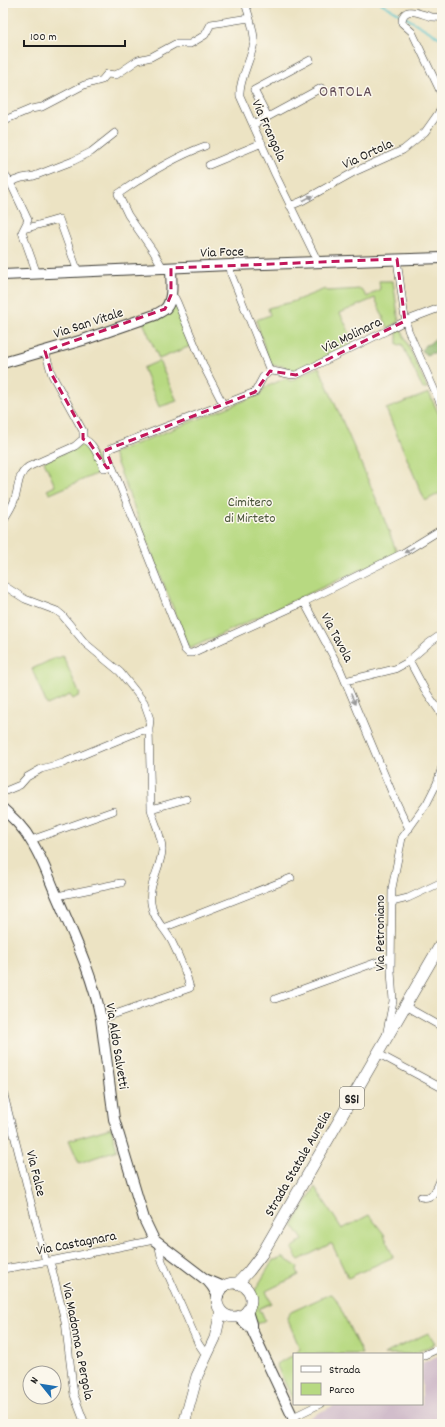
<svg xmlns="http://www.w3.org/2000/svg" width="445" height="1427" font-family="Dekko,sans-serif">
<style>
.industrial{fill:#d1bdcb}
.green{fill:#b7d981;stroke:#6a7a4e}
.forest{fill:#91b96f;stroke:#566a46}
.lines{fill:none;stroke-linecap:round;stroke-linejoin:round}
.stream{stroke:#58c5ce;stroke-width:2}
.street-casing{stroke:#3b3a35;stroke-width:8}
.secondary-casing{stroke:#3b3a35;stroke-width:12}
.primary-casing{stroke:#3b3a35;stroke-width:12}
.street{stroke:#fff;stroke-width:7}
.secondary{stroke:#fff;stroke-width:10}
.primary{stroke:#fff;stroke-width:11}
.oneway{fill:#999}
.marked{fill:none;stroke:#c2185b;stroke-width:3;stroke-dasharray:8 5;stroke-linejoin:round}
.labels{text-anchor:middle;stroke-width:3;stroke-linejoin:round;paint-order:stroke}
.shield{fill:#fbf7ec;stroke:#5f5e5a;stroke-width:1}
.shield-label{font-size:13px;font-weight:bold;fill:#1c1c1c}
.street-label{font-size:14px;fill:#1c1c1c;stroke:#fbf7ec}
.park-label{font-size:14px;fill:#4a553a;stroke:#fbf7ec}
.quarter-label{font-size:16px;letter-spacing:1px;fill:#624c56;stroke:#fbf7ec}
</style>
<rect width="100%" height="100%" fill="#fbf7ec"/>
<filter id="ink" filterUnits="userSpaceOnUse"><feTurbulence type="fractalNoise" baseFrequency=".025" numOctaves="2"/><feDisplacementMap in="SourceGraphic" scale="8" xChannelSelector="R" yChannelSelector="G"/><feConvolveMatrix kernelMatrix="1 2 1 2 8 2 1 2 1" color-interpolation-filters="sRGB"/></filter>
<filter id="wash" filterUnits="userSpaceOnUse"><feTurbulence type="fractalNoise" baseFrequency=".012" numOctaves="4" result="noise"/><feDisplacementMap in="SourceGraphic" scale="16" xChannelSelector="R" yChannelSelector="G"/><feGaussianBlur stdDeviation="0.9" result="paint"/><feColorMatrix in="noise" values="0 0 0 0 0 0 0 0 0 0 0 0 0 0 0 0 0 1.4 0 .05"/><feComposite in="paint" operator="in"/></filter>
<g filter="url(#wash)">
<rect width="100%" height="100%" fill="#ece3c3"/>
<path class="industrial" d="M442,1354V1424H303L302,1421L337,1404H422V1363Z"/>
<path class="green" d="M379,281H393L399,322L388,328L375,298L340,313L355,344L297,372L283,366L270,365L256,320L270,315L268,308L292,302L325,289L327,291L361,289L367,297L380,289Z
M175,304L193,345L159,359L143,322C155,317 168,315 175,304Z
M401,329L427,388L423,389L402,344L399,345L397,344V330Z
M159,361L177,401L159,407L143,368Z
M319,367L378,503L397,553L189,649L113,453L261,394L264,388L286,378L290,381Z
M429,393L442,421V492L425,501L386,409Z
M85,444L89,445L103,471L50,494L47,490L55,486L44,461Z
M63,656L80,695L73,699L70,695L47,705L32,669L57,657L58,658Z
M111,1128L117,1150L79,1163L69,1140Z
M315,1187L342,1229L369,1215L384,1234L393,1257L348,1278L332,1244H330L299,1260L297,1258L292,1248L303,1240L293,1225Z
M282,1257L298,1267L297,1270L299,1275L266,1291L271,1303L258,1309L260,1312L261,1311L265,1320L257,1324L251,1313L255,1300L253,1294L273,1260L280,1259Z
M330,1294H332L336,1299L362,1354H295L300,1349L287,1318L289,1314L291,1312Z
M428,1333L435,1344L413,1354H384Z
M294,1355V1402L276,1364Z"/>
<path class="forest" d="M436,338L440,340L439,343H442V348L438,354L431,353L426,355L422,350L425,345L429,344Z"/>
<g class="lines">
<path class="stream" d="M381,3L442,39"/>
</g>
</g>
<g filter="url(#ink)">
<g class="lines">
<g class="street-casing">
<path id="street" d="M245,3C248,12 255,33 254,42C252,58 238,82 240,96L275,174L318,262
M442,18C439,17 435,17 432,17C422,15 402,3 402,23L412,32L442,95
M268,117L254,90L310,60
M7,119L31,109L42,107L84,85L102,80L107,74L116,75L138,60L151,57L175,44H190L205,35L211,24L249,18
M253,125L321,88
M209,165L262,143
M3,173L10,182L28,220L22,232L37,274
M10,182L22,178L34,176L73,161L91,152L115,133
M290,206L302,201L356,171L403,150L425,132L442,108
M24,229L59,219L78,272
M397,259L404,312L408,330L442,407
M230,265L231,274L270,371
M163,268L153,251L128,215L118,194C144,176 174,157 205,146
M171,295L175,298L177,302L205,369L223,404
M45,351L52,375L83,431V439C94,442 99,459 104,468L112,466
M270,371L263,377L255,392L111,448L108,451V455L112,466L185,650L188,653H192L304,602L403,553L442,529
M270,371C279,371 286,375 296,375L386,331L405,321L442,307
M3,521C7,514 13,506 15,498C19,487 17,475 28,467L75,446L83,439
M3,585L25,599L57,611L62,615L85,643L120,672L144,702L150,719L149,729L151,809C154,823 163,837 162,851C160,871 146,886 152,908C155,921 166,930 172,942C178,954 187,975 190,988L101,1019
M304,602L340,669L393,795L409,829
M409,660L425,690L442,715
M345,681L395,669L406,663L429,643L442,634
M3,792L20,785L27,777L41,769L63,763L140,731L149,729
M151,809L186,799
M31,840L113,811
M57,896L121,883
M392,902L408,898L442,882
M163,928L291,878
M275,999L391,957
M405,1006L442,1027
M386,1036L393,1001L391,971L392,888L402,838L427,803L437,783L442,767
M377,1053L442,1088
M3,1091L46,1262
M421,1197C435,1200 437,1186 442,1176
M158,1243L162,1261L198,1343L206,1355
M50,1261L65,1321L74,1395L85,1424
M3,1269L50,1261L154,1240
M422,1356L442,1347
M293,1417L320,1404"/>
</g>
<g class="secondary-casing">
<path id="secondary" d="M3,275L230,265L442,258
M3,363L83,340L155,315C158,313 163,311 166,308C174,298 171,280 171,268
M3,809C14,819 24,828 31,841C43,859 49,879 58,899C74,936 94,979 101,1019L114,1119L144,1219L154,1240L205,1279L224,1287
M207,1280L212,1286L218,1296
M247,1311L251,1324V1328L296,1424
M238,1317L251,1328"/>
</g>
<g class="primary-casing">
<path id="primary" d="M217 1300a17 17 0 1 1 34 0a17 17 0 1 1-34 0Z
M237,1284L249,1271L262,1254L442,942
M184,1424L197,1376L215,1338L221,1311"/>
</g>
<use href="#street" class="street"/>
<use href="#secondary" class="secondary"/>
<use href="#primary" class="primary"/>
</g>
<defs><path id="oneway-solid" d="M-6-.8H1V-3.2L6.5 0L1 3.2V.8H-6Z"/></defs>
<g class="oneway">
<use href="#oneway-solid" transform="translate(308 198) rotate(-28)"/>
<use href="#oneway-solid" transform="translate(409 550) rotate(149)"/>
<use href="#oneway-solid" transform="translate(353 699) rotate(67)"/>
</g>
</g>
<path class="marked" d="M397,259L405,321L296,375L270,371L255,392L106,450L112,466L107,468L89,442L83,439V431L52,375L45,351L165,309L171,295V268Z"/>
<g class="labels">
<rect class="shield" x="340" y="1087" width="24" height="22" rx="3"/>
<g class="shield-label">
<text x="352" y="1103">SS1</text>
</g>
<g class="street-label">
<text transform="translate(270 130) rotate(66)" y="5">Via Frangola</text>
<text transform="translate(367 153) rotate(-25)" y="5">Via Ortola</text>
<text transform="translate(222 251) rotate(-2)" y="5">Via Foce</text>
<text transform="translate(88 322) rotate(-18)" y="5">Via San Vitale</text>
<text transform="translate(351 334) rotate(-26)" y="5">Via Molinara</text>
<text transform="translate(338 637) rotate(62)" y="5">Via Tavola</text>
<text transform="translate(379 933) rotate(-90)" y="5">Via Petroniano</text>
<text transform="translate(118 1046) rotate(81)" y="5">Via Aldo Salvetti</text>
<text transform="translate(297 1163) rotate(-60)" y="5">Strada Statale Aurelia</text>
<text transform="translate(37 1173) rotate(76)" y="5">Via Falce</text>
<text transform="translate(76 1242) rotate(-11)" y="5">Via Castagnara</text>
<text transform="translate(79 1341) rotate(79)" y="5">Via Madonna a Pergola</text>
</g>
<g class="park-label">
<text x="250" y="506">Cimitero<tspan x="250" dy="16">di Mirteto</tspan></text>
</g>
<g class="quarter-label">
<text x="346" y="96">ORTOLA</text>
</g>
</g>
<rect width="445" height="1427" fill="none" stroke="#fbf7ec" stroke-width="16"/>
<rect x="293" y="1353" width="130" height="52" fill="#fbf7ec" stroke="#a29f99"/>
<rect x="301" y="1366" width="20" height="6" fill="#ffffff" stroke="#a29f99"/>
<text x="329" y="1373" font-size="12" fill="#1c1c1c">Strada</text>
<rect x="301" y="1383" width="20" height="12" fill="#b7d981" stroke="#a29f99"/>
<text x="329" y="1393" font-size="12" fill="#1c1c1c">Parco</text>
<g transform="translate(42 1385) rotate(300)"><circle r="19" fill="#fbf7ec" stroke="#a29f99"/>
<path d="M0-3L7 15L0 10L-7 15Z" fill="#1f6fb2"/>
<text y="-6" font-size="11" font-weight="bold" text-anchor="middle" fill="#1c1c1c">N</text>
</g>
<path d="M24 40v6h101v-6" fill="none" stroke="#1c1c1c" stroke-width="2"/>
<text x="30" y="40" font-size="12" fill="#1c1c1c" stroke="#fbf7ec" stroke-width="3" paint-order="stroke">100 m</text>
</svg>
